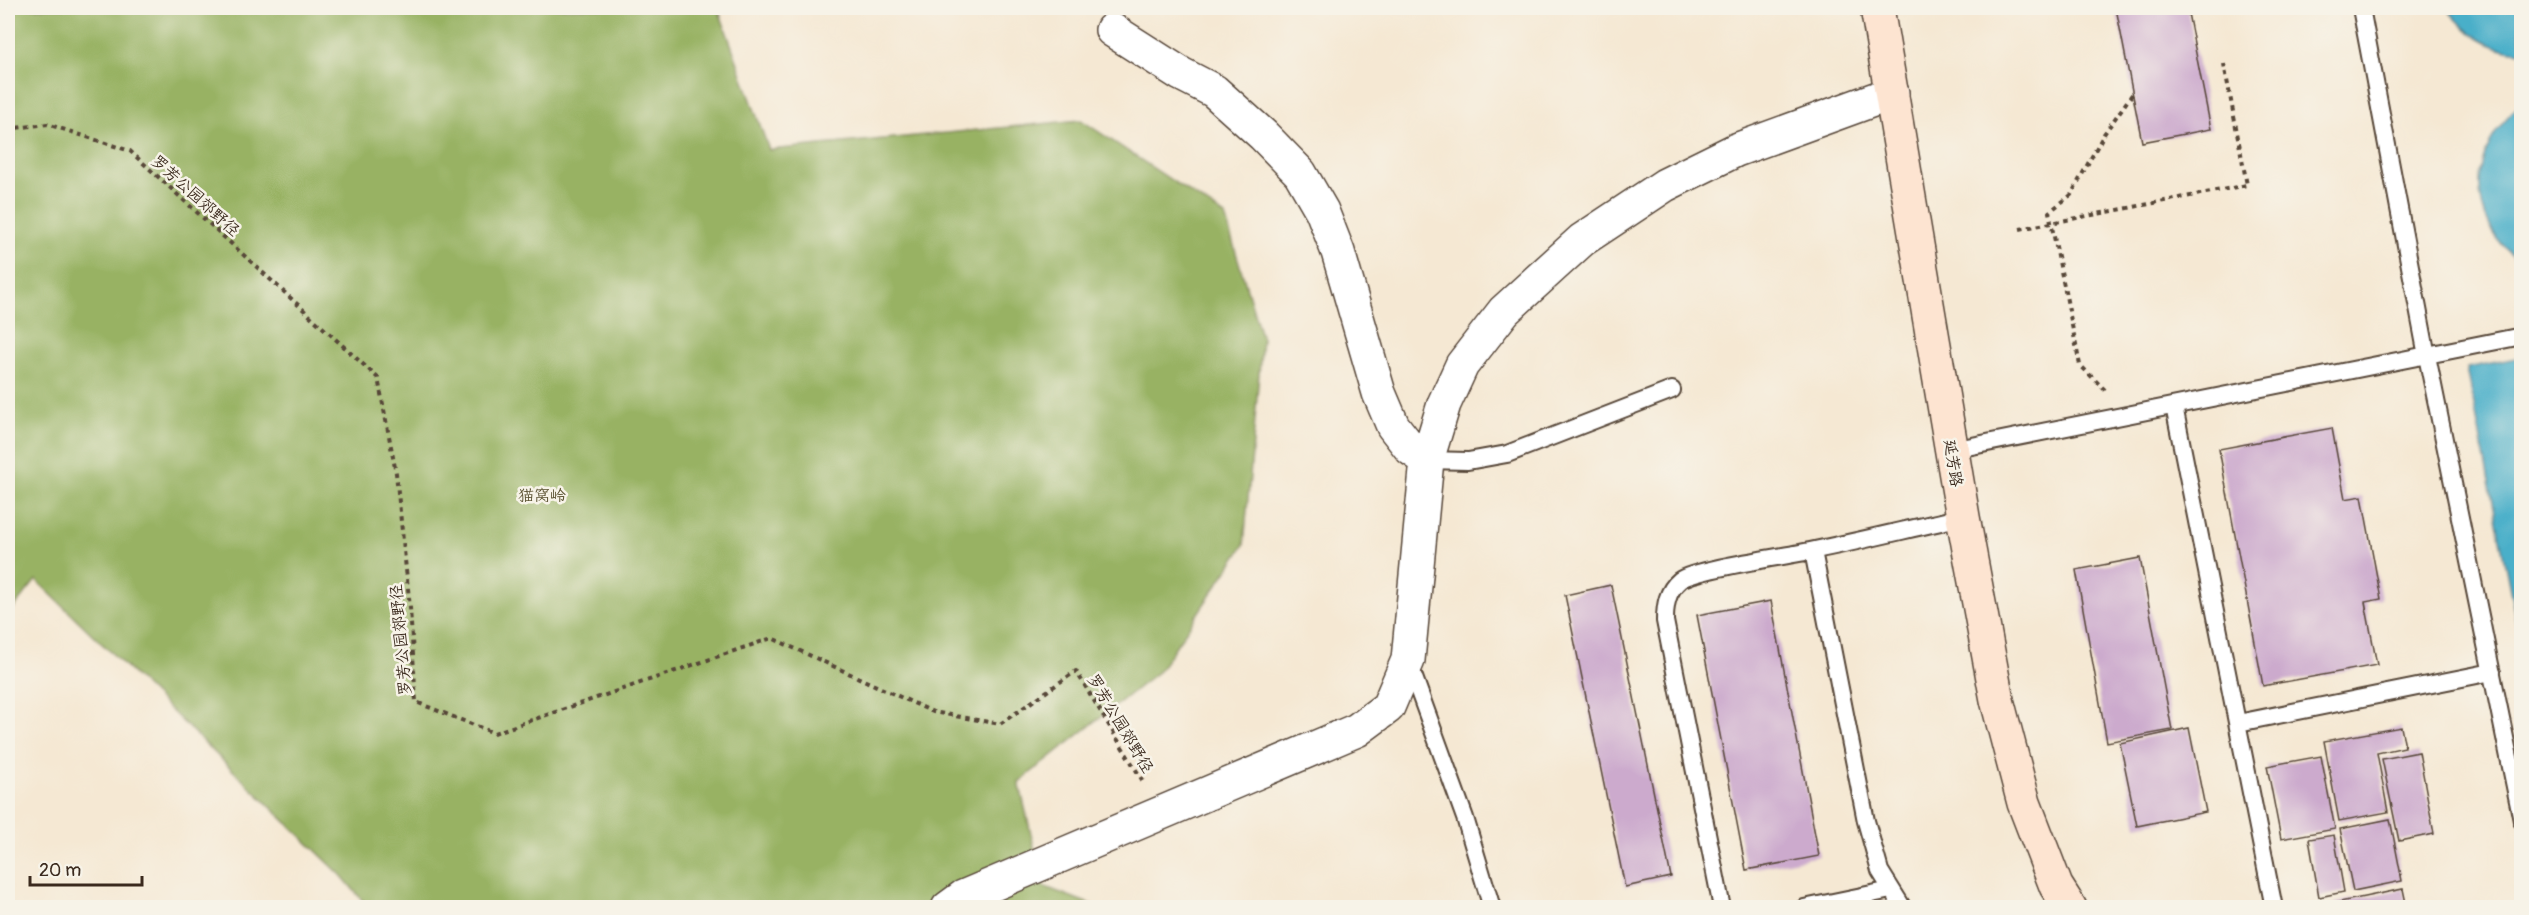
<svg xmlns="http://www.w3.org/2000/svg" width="2529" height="915" font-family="Pangolin,'LXGW WenKai TC',sans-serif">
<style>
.forest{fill:#98b263;stroke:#6a6e40;stroke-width:1.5}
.water{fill:#49afc9;stroke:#426c74;stroke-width:1.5}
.building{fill:#ccaacd}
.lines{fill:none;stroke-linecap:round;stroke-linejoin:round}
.lane-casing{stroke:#574639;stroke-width:20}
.street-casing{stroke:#574639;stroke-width:36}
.secondary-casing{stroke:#574639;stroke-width:36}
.path{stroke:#574639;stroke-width:4;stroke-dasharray:4.5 4.5;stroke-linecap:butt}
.lane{stroke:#fff;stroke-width:16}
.street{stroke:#fff;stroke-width:33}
.secondary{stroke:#fde4d1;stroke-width:33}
.labels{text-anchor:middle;stroke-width:5;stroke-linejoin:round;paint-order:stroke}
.street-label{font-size:16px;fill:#3b2a1e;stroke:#f7f3e8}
.park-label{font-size:16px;fill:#5c5333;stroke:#f7f3e8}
</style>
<rect width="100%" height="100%" fill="#f7f3e8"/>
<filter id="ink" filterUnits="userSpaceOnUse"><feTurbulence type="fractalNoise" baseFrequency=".0167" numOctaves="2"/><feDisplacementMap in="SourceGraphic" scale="12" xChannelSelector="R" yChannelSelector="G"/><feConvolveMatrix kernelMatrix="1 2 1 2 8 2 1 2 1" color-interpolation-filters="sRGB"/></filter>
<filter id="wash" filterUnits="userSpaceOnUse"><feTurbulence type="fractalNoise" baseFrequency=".008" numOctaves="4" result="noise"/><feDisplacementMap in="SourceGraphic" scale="24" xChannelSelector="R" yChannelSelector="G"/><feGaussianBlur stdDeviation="1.35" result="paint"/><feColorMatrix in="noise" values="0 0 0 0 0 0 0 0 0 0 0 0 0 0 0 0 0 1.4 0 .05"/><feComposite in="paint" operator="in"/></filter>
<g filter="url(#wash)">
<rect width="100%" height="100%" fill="#f5e8d3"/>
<path class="forest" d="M8,8H718L769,150L1081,120L1225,216L1262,339L1244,545L1159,671L1019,782L1043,886L1097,907H368L341,875L36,580L8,615Z"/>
<path class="water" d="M2447,8H2521V52C2490,50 2465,32 2447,8Z
M2521,104V263C2465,219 2467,149 2521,104Z
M2521,357H2522L2521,647L2467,368Z"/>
<g id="blocks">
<path class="building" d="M2116,8H2187L2211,129L2142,142Z
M2332,428L2345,499L2362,496L2381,599L2365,602L2377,665L2263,686L2219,449Z
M2140,558L2172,730L2107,742L2076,570Z
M1611,585L1671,877L1625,887L1565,595Z
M1771,601L1819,856L1746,870L1697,615Z
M2401,727L2405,747L2377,753L2388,812L2339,821L2324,741Z
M2189,728L2206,812L2137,826L2120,743Z
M2419,752L2434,834L2399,841L2382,759Z
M2321,756L2335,829L2281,839L2267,766Z
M2390,819L2402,881L2353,891L2340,829Z
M2334,835L2344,892L2319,897L2309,839Z
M2403,889L2407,908H2336L2335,903Z"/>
</g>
</g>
<g filter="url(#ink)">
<use href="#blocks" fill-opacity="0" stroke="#574639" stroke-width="1.5"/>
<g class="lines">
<g class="lane-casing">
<path id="lane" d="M2361,8L2427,356L2522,821
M2174,406L2274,908
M1952,450L2522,336
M1427,460L1468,461L1507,454L1672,390
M1813,551L1866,821L1880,871L1903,908
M1408,661L1465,818L1492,908
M2238,723L2492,672
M1722,908L1665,621C1665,605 1667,591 1680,580C1694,569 1787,556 1810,551C1861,541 1912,528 1963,517
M1804,908L1891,890"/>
</g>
<g class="street-casing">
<path id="street" d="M1112,30L1181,74L1214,91L1263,135L1300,173L1322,211L1338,252L1379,393L1393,426L1411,449L1427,460
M948,908L963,897L1357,730L1388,707L1408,660L1427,460L1444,404L1462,365L1504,311L1582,240L1665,185L1736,150L1892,93"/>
</g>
<g class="secondary-casing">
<path id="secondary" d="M1877,8L1963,517L1997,700L2024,803L2056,886L2070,908"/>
</g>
<path class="path" d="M8,129L47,124L130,151L378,378L396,473L410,608L416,702L494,733L772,638L933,712L1000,724L1076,671L1144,783
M2020,229L2247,185L2224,64
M2105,390L2080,365L2049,212L2071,195L2104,134L2133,93"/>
<use href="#lane" class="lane"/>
<use href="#street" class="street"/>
<use href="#secondary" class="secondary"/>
</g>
</g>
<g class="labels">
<g class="street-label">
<text transform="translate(196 195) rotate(42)" y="6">罗芳公园郊野径</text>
<text transform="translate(1954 463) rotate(81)" y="6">延芳路</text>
<text transform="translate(400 640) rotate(-95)" y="6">罗芳公园郊野径</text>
<text transform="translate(1121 723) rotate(59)" y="6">罗芳公园郊野径</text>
</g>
<g class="park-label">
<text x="542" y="501">猫窝岭</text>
</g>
</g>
<rect width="2529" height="915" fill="none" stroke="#f7f3e8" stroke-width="30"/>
<path d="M30 876v9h112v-9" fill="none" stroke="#3b2a1e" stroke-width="3"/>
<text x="39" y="876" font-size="18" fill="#3b2a1e" stroke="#f7f3e8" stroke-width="4.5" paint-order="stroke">20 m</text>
</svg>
